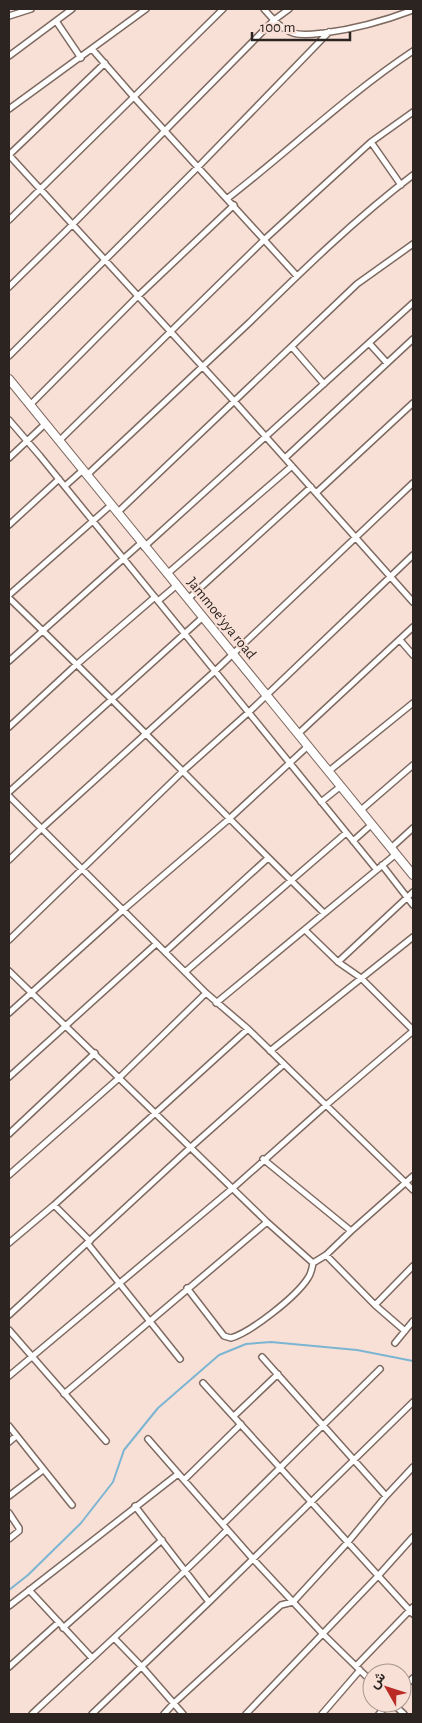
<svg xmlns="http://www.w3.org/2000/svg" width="422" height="1723" font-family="'Alegreya Sans',Vazirmatn,sans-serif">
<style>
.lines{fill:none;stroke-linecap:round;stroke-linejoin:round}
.stream{stroke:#7cb5d2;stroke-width:2}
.minor-casing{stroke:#7e6a61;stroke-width:8}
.secondary-casing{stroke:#7e6a61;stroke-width:10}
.minor{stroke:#fff;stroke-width:5}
.secondary{stroke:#fff;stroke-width:8}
.labels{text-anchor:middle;stroke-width:4;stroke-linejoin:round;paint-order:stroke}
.street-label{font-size:15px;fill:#2c2420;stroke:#f8e0d7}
</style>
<rect width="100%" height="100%" fill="#f8e0d7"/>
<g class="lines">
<path class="stream" d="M9,1590L28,1575L81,1523L113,1482L124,1450L158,1408L219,1355L246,1344L271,1342L357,1350L413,1361"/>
<g class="minor-casing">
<path id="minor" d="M264,9C272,18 281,29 293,33C303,36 314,34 324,33C355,29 384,21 413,10
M9,16L31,9
M56,21L81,58
M92,49L133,96L297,276
M9,56L72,9
M9,109L146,9
M371,142L401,185
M9,155L234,401L413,602
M9,155L105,63
M228,198C290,150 347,95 413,51
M9,220L223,9
M9,287L72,225L274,20L289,9
M369,343L387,363
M292,347L324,384
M9,356L198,167L329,32
M30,405L137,297L234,205
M9,420L40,456L376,869
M59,441L265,239L371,142L413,112
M9,458L45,424
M285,458L413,339
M87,475C141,424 196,373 250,322C302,271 355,219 413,175
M65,486L83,470
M316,493L413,403
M117,513L357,284L413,244
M9,525L59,479
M144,547L413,303
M167,574L292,466
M9,595L111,505
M9,598C116,701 218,809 324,913
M188,599L311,487
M158,601L177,585
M400,640L413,655
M9,661L141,543
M9,727L76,665L155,597
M298,734L413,627
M329,771L413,703
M9,792L203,617
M9,796L206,993L248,1029L413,1190
M321,802L341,786
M361,810L413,765
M353,841L372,824
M391,848L413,828
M9,860L42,828L215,671L413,483
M382,865L413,905
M305,930L338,962L361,978L413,1030
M9,940L183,771L249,712L413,555
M165,952L268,858
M338,962L413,892
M9,971L267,1222L313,1263
M185,972L346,833
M216,1003L396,854
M9,1013L123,910L229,819L308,746
M270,1051L413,937
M9,1077L156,944
M9,1134L95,1053
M263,1159L351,1231
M9,1175L119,1078L206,993
M54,1205L90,1241
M9,1243L54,1205L248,1029
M88,1244L180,1359
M326,1255L375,1305L405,1331
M313,1263L326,1255L351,1231L413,1176
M187,1288L224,1336L231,1338C251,1332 296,1297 308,1278C311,1274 312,1269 313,1263
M375,1305L413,1266
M9,1315L191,1147L283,1065
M9,1330L106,1441
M395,1343L413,1321
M262,1357L386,1496
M9,1376L233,1188L325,1106L413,1031
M203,1383L413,1614
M64,1394L267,1222
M234,1416L278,1374
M9,1426L72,1505
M148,1439L253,1559L322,1633L372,1682
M9,1442L16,1436
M184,1480L241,1424
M9,1496L43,1470
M135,1506L209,1602
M9,1513L19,1528V1531L9,1539
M223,1524L380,1369
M29,1590L92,1658
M9,1606L178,1474
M63,1628L162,1540
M115,1639L142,1667L183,1714
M356,1666L413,1607
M9,1667L59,1622
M402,1689L413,1678
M392,1703L404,1714
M32,1714C97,1653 164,1593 227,1530
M92,1714L209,1602L413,1402
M164,1714L174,1703L281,1605L293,1602L348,1542L386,1496L413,1467
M246,1714L378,1576L413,1537
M322,1714L360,1670
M379,1714L389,1703"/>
</g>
<g class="secondary-casing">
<path id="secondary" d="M9,379L413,875"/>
</g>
<use href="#minor" class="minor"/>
<use href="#secondary" class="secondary"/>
</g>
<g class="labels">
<g class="street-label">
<text transform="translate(222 618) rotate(51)" y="5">Jammoe'yya road</text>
</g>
</g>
<rect width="422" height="1723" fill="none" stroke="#2c2420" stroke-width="20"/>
<g transform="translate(387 1688) rotate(309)"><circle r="24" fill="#f8e0d7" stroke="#a6958e"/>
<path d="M0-4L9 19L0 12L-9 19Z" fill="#b92b24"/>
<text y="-8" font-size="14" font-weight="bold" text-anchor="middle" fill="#2c2420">ش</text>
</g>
<path d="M252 32v8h98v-8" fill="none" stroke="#2c2420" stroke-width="2.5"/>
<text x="260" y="32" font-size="15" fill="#2c2420" stroke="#f8e0d7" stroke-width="4" paint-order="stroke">100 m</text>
</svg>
